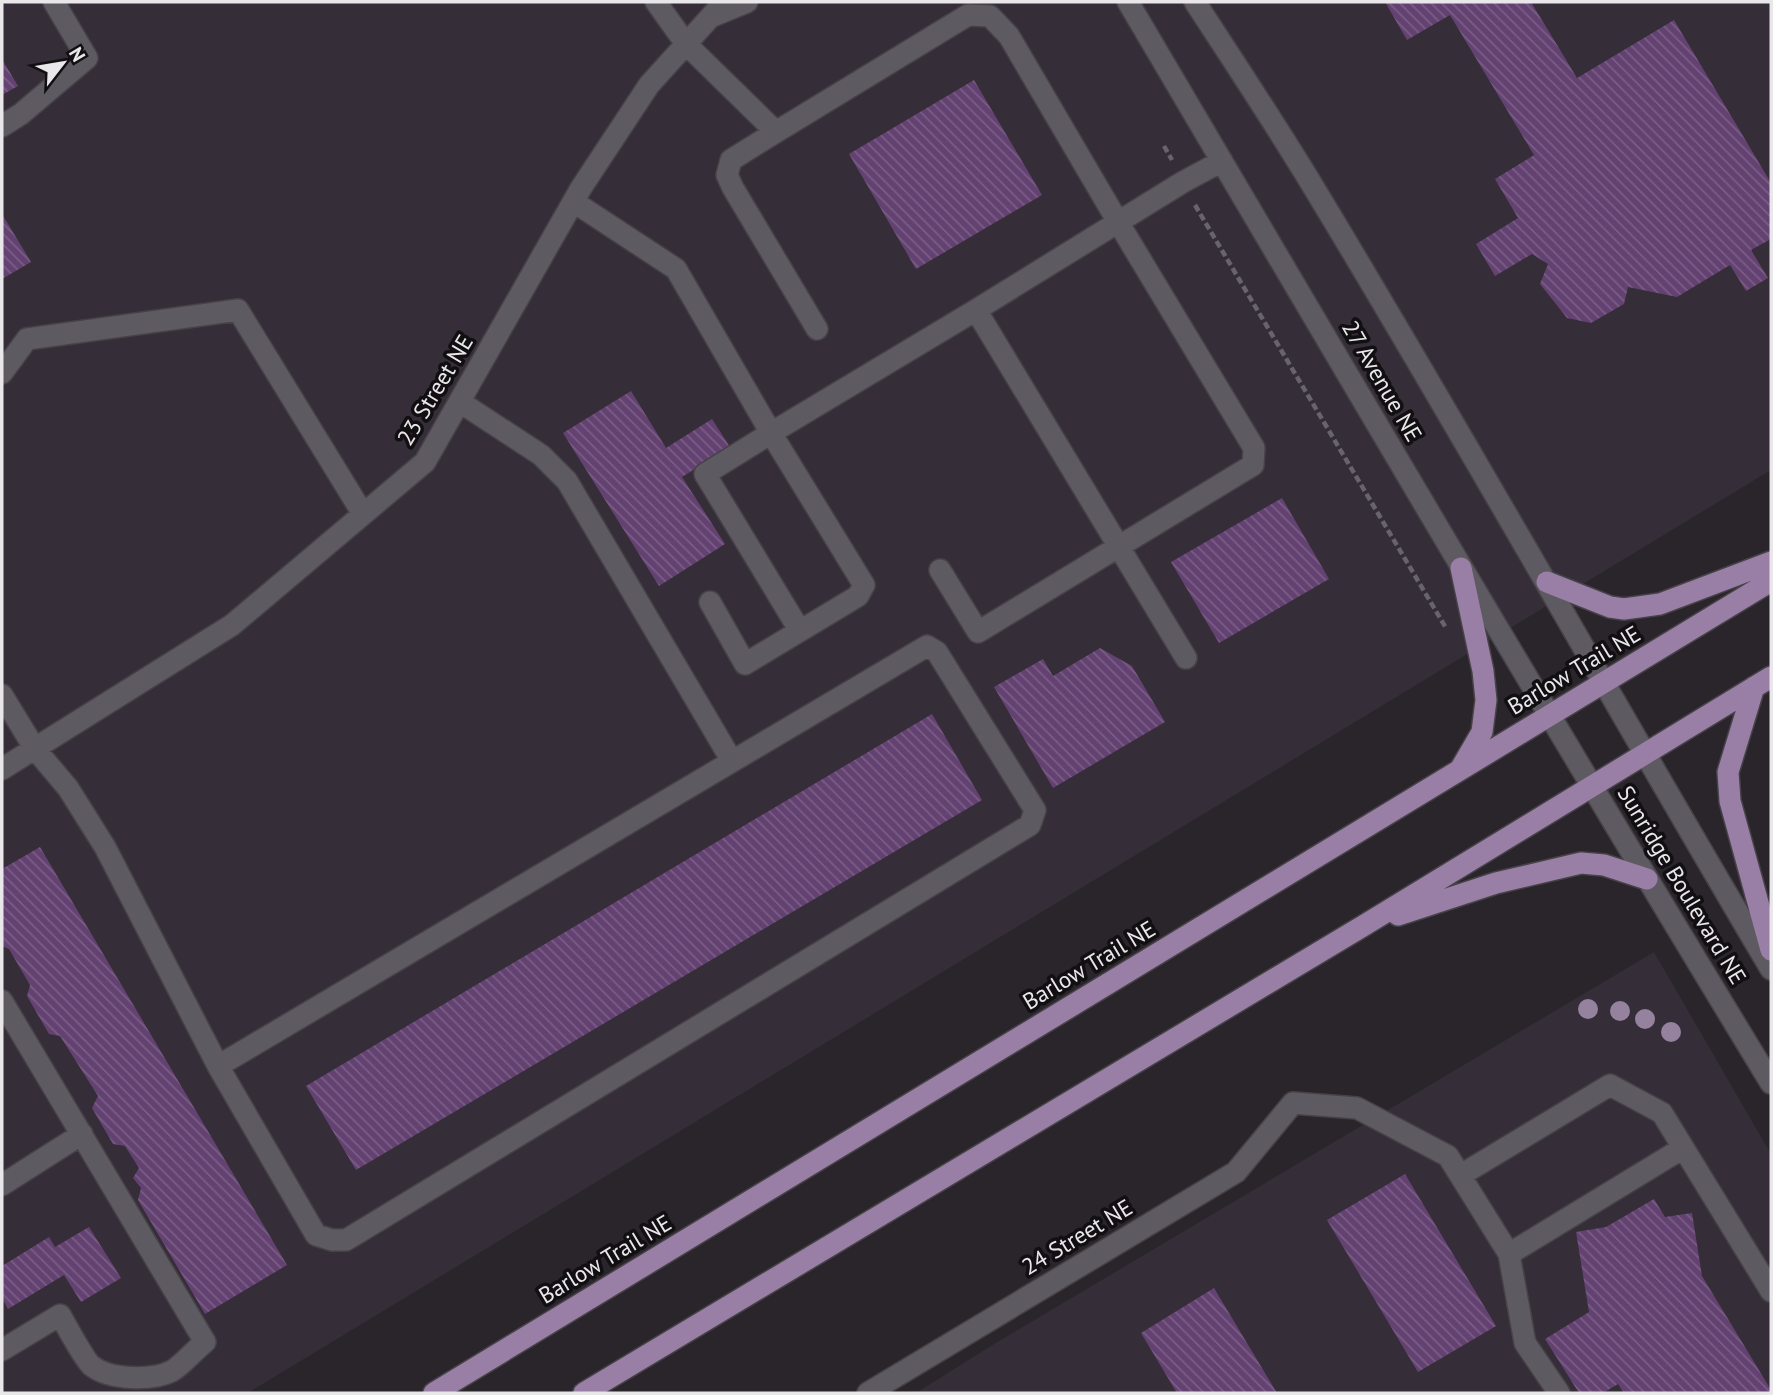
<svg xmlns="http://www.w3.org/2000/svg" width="1773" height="1395" font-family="'PT Sans',sans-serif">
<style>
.built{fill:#352d38}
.building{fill:url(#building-back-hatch)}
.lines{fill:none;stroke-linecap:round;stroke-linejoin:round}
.minor-casing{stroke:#464247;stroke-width:24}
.major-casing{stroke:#464247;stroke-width:24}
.path{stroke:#68656a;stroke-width:4.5;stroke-dasharray:7 3.5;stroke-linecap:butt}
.minor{stroke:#5e5a61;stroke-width:21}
.major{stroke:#997ea6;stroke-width:21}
.tree{fill:#95829e}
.labels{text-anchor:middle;stroke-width:7;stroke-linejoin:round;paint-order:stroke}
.street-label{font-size:23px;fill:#eae7eb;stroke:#110f12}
</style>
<defs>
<pattern id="building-back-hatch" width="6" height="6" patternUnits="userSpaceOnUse" patternTransform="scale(1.75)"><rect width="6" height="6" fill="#634272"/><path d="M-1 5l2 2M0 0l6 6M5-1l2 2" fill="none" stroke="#7a5d86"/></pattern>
</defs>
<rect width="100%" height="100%" fill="#29252b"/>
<path class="built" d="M2,2H1771V470L248,1393H2Z
M1654,952L1771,1154V1393H916L994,1344Z"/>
<path class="building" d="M1385,2H1531L1577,78L1674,20L1771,183V239L1751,250L1768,278L1746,291L1730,265L1677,297L1628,287L1624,304L1591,323L1567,318L1540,284L1548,264L1532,254L1495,276L1476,244L1518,218L1495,179L1534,155L1450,15L1407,40Z
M2,59L18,86L2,95Z
M974,80L1042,195L916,269L849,154Z
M2,214L31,262L2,279Z
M631,391L666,448L712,419L730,447L682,477L725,544L659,586L563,433Z
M1282,498L1329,579L1219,643L1171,562Z
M1100,648L1132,666L1165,722L1053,788L994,687L1043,659L1053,676Z
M932,714L982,800L356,1170L306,1086Z
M40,847L287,1265L205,1314L138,1200L141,1188L133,1178L139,1168L125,1146L113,1144L92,1108L98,1096L60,1036L49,1034L27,996L30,985L9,949L2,946V869Z
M1405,1174L1496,1326L1418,1372L1327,1220Z
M1654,1199L1665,1217L1692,1213L1702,1276L1771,1390V1393H1624L1618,1384L1603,1393H1579L1545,1339L1589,1312L1576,1232L1606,1227Z
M89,1227L121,1278L81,1302L64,1275L8,1309L2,1298V1266L49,1237L55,1247Z
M1214,1288L1277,1393H1177L1141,1333Z"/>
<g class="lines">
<g class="minor-casing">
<path id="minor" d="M656,2L686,44L776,132L968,15L990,16L1009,36L1118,222L1254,448L1253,465L978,632L940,570
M1128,2C1341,363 1553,725 1771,1083
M1195,2C1236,65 1278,128 1317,193C1472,449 1618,711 1771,969
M713,16L747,2
M2,126L21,114L87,58L54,2
M776,132L731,160L727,175L733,188L817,329
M574,202L676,269L771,433L976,310L1183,182L1222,161
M976,310L1186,658
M2,373L27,339L238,310L363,514
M460,402L541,455L567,481L732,761
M710,602L745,664L858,596L864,585L771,433L705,474L800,631
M2,695L35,749L68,788L105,847L218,1066L316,1235L332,1240H346L1030,825L1035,810L937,652L927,646L218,1066
M2,769L232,625L425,462L581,188L649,85L724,2
M2,1001L205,1342C195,1350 182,1365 172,1371C152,1381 110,1380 92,1366C85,1361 66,1325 60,1315L2,1350
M1461,1175L1610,1085L1662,1113L1771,1291
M2,1185L82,1134
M1509,1254L1683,1148
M868,1393L1236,1172L1293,1103L1357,1108L1448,1156L1509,1254L1525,1343L1559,1393"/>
</g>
<g class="major-casing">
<path id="major" d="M1461,568L1483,671L1486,700L1482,732L1461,768
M1547,582L1610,607L1624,609L1660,604L1771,562
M1754,687L1728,772L1730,801L1771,950
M1398,915L1496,883L1581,863L1604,865L1647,879
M434,1393L1771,581
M584,1393L1363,926L1771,677"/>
</g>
<path class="path" d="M1164,146L1172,160
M1195,205L1446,628"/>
<use href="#minor" class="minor"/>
<use href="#major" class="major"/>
</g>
<g class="tree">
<circle cx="1588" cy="1009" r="10"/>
<circle cx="1620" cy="1011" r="10"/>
<circle cx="1645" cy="1019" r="10"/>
<circle cx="1671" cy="1032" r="10"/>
</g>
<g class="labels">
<g class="street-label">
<text transform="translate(1382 381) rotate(60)" y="8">27 Avenue NE</text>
<text transform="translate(435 390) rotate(-59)" y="8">23 Street NE</text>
<text transform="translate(1574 670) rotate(-31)" y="8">Barlow Trail NE</text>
<text transform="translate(1682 885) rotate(59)" y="8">Sunridge Boulevard NE</text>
<text transform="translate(1089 965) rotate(-31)" y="8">Barlow Trail NE</text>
<text transform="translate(1077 1237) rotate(-31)" y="8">24 Street NE</text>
<text transform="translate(605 1259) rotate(-31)" y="8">Barlow Trail NE</text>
</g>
</g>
<rect width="1773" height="1395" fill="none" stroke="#eae7eb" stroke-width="7"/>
<g transform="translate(63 63) rotate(59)" stroke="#110f12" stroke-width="5" paint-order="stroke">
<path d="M0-5L12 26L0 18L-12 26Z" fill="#eae7eb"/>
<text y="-10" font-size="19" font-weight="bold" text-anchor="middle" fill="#eae7eb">N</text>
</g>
</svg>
